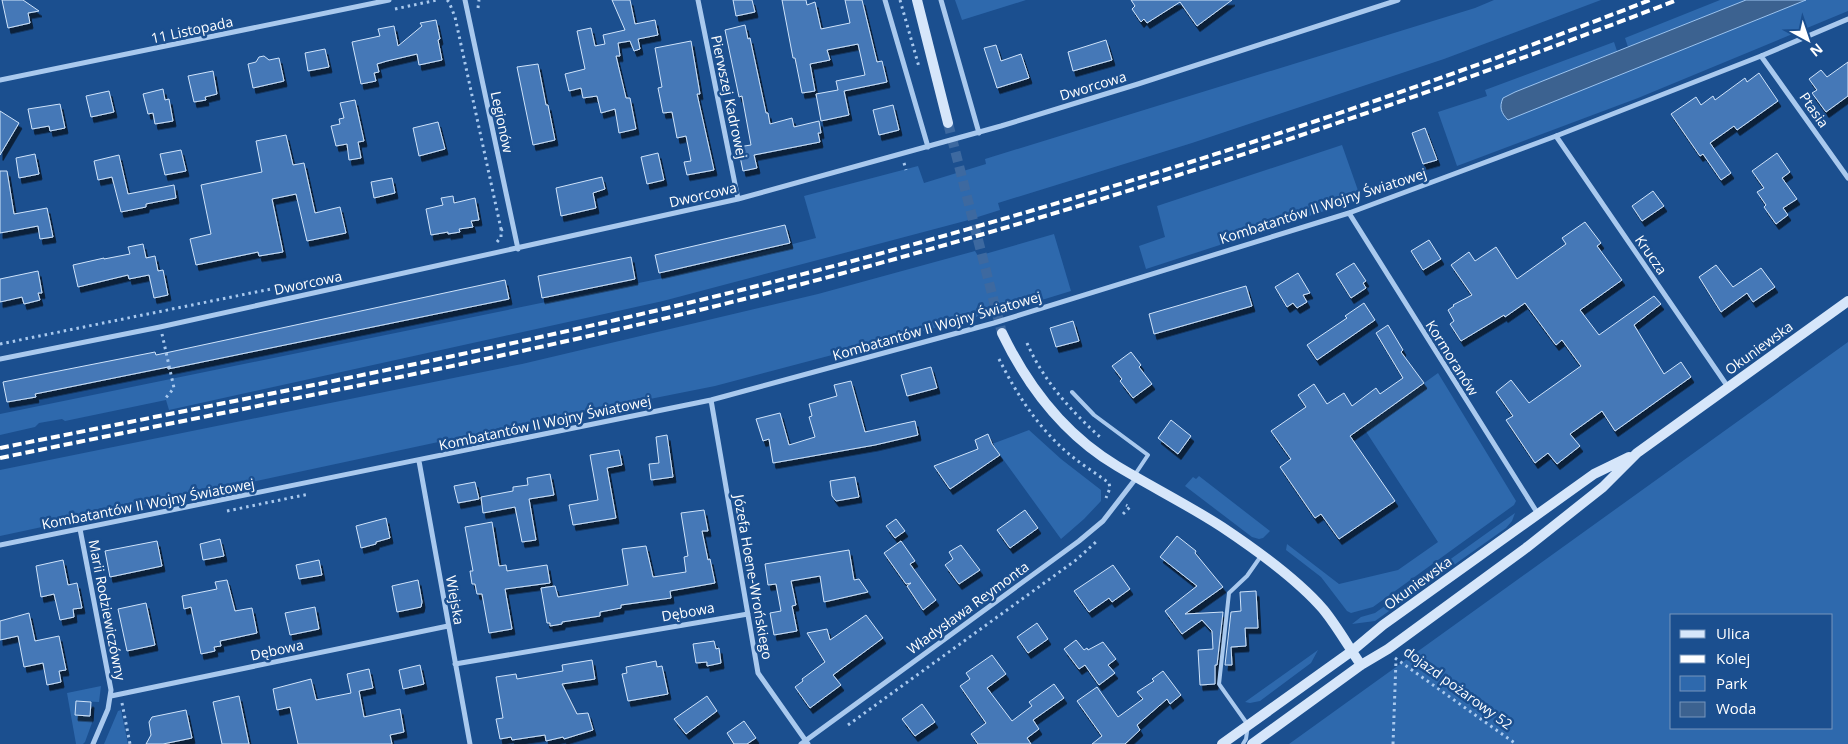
<svg xmlns="http://www.w3.org/2000/svg" width="1848" height="744" font-family="'Open Sans',sans-serif">
<style>
.green{fill:#2e69ad;fill-rule:evenodd}
.water{fill:#3c6290;stroke:#9cc4f0}
.building{fill:#4478b7;stroke:#cfe3fa;filter:url(#shadow)}
.lines{fill:none;stroke-linecap:round;stroke-linejoin:round}
.secondary-tunnel{stroke:#3d69a0;stroke-width:10;stroke-dasharray:10 5;stroke-linecap:butt}
.path{stroke:#a9c9ee;stroke-width:3;stroke-dasharray:2.5 4;stroke-linecap:butt}
.service{stroke:#a9c9ee;stroke-width:4}
.minor{stroke:#a9c9ee;stroke-width:5}
.secondary{stroke:#d6e6fa;stroke-width:10}
.rail{stroke:#fff;stroke-width:4;stroke-dasharray:9 4;stroke-linecap:butt}
.labels{text-anchor:middle;stroke-width:5;stroke-linejoin:round;paint-order:stroke}
.street-label{font-size:14px;fill:#fff;stroke:#1b4f8f}
</style>
<defs>
<filter id="shadow"><feDropShadow dx="3" dy="5.5" stdDeviation="0" flood-color="#0009"/></filter>
</defs>
<rect width="100%" height="100%" fill="#1b4f8f"/>
<path class="green" d="M955,0H1026L962,20Z
M1494,0H1601L1444,59L1192,143L998,203L1000,210L965,221L663,301L169,410L166,400L65,421L62,419L39,423L35,427L0,435V414L663,278L816,238L804,196L918,166L924,183L986,164L985,159L1475,8Z
M1720,0H1746L1628,47L1625,38Z
M1806,0H1848V11L1638,98L1457,166L1438,112L1487,96L1485,90L1614,42L1617,51L1503,98L1508,119Z
M1342,145L1361,199L1146,269L1139,246L1165,237L1157,206Z
M1054,234L1071,291L1045,299L715,386L499,429L0,536V470L522,364L818,294L975,251L978,256Z
M1848,342V744H1289ZM1832,615V728H1672V615Z
M1438,373L1516,501L1514,505L1373,607L1351,613L1347,611L1321,577L1286,550L1287,544L1339,584L1398,570L1438,542L1363,427Z
M1029,430L1061,459L1101,490V501L1084,519L1061,539L992,444Z
M1199,476L1270,531L1263,538L1259,539L1252,537L1185,486L1193,477L1196,479Z
M1515,513L1512,521L1506,528L1375,621L1352,624L1361,617L1375,613Z
M1318,650L1311,663L1260,701L1250,703L1245,702Z
M101,686L99,702L77,701L76,715L90,716L93,720L85,742L83,744H76L67,693Z
M121,710L128,744H104L118,711Z"/>
<path class="water" d="M1746,0H1806L1508,120C1501,113 1499,107 1503,98L1515,92Z"/>
<path class="building" d="M2,0H23L39,11L28,13L30,23L8,28Z
M612,0H630L635,24L655,20L658,35L638,39L640,49L634,51L630,41L618,43L620,56H616L626,98H630L636,129L619,133L615,109L601,113L597,96L583,98L581,88L569,91L565,74L585,69L577,31L591,28L595,46L605,44L603,35L625,30Z
M733,0H752L755,12L736,16Z
M782,0H806L807,5L815,2L821,29L850,23L845,0H862L877,62L882,61L887,82L844,91L849,115L821,121L816,94L838,90L836,81L865,75L858,44L827,50L830,60L810,64L815,91L802,93L795,58H793Z
M1131,0H1232L1197,26L1180,2L1147,23L1144,19L1141,22L1132,9L1135,6Z
M436,20L440,39L438,40L442,60L419,65L417,54L387,61L377,64L379,72L374,73L376,81L361,84L352,42L380,36L378,29L394,26L398,46L422,26L420,23Z
M745,25L748,39L750,38L766,113H768L770,124L792,118L794,127L819,121L821,133H818L820,142L754,155L757,168L743,171L738,147L751,145L742,96L739,97L725,30Z
M1106,40L1112,60L1073,71L1068,52Z
M691,41L700,94H697L714,170L687,175L684,162L691,161L686,136L677,138L672,112L663,113L658,88L662,87L655,48Z
M996,45L1001,61L1021,54L1029,78L997,88L984,48Z
M325,49L329,67L308,71L305,53Z
M264,56L269,60L279,58L284,81L253,88L248,64L256,62L259,57Z
M1848,62V96L1826,112L1812,93L1817,90L1809,79L1821,70L1827,77Z
M538,64L546,105H548L555,140L533,145L517,67Z
M213,71L217,94L205,97L206,100L194,102L188,76Z
M1759,73L1778,101L1737,130L1734,126L1710,143L1731,173L1721,180L1703,154L1700,156L1671,114L1696,97L1701,105L1713,96L1715,100L1745,78L1747,82Z
M163,89L165,100L169,99L173,121L155,124L153,113L148,114L143,94Z
M109,91L114,112L91,117L86,96Z
M355,100L364,141L358,142L361,158L349,160L347,144L336,146L331,126L340,124L339,119L344,118L340,103Z
M60,104L65,128L50,131L49,126L32,129L28,109Z
M893,105L899,130L879,135L873,110Z
M0,111L19,123L0,155Z
M438,122L445,149L419,156L413,128Z
M1425,128L1437,160L1423,164L1412,133Z
M286,135L293,165L304,163L315,213L340,207L346,233L307,241L296,194L272,199L283,252L259,256L258,252L196,265L190,239L211,234L201,185L262,172L256,141Z
M181,150L186,171L165,175L160,154Z
M658,153L664,180L647,184L641,157Z
M1777,153L1790,172L1782,178L1797,199L1783,208L1788,215L1776,224L1764,207L1766,205L1757,192L1764,188L1752,171Z
M35,154L39,174L19,178L16,158Z
M119,155L128,194L174,185L176,198L146,204V207L121,212L112,177L98,180L94,161Z
M0,171H7L14,214L47,208L53,237L40,239L38,226L0,233Z
M602,177L605,189L593,193L596,208L561,216L556,188Z
M392,178L395,193L374,198L371,182Z
M1653,191L1664,206L1642,221L1632,206Z
M453,196L454,203L475,198L479,220L471,221L473,227L459,229L460,232L448,234V232L431,235L426,209L443,205L441,198Z
M1585,222L1601,243L1597,246L1622,280L1580,310L1599,335L1654,296L1661,304L1634,325L1664,374L1681,362L1691,377L1615,431L1602,411L1570,434L1580,446L1557,464L1548,453L1535,463L1506,420L1513,416L1496,392L1511,380L1529,403L1581,366L1562,340L1556,345L1525,303L1505,317L1504,315L1461,341L1450,324L1454,321L1448,310L1454,306L1453,305L1472,295L1451,265L1469,252L1475,261L1496,247L1517,279L1566,244L1562,238Z
M785,225L790,243L659,273L655,255Z
M1429,240L1441,259L1423,270L1411,251Z
M143,244L146,258L155,256L158,271L163,270L168,295L154,298L149,275L129,279L128,275L78,287L73,265L104,258V259L130,254L128,247Z
M631,257L635,279L542,298L538,276Z
M1354,263L1366,281L1363,283L1366,288L1351,298L1336,274Z
M1716,265L1733,287L1761,268L1775,287L1753,302L1747,293L1721,312L1699,277Z
M38,271L42,293H38L40,300L24,304L22,297L0,302V279Z
M1298,273L1310,293L1303,295L1307,302L1297,308L1293,303L1287,307L1275,287Z
M505,280L509,299L168,369V367L35,394L36,397L7,402L3,382L155,352L156,355Z
M1246,286L1252,306L1154,334L1149,314Z
M1364,303L1375,320L1317,360L1307,345L1347,318L1345,316Z
M1073,321L1079,341L1056,347L1050,328Z
M1388,325L1403,350L1401,352L1424,383L1350,436L1395,501L1339,539L1321,514L1315,518L1280,467L1291,459L1271,431L1306,407L1298,395L1314,384L1327,404L1344,393L1352,406L1376,388L1380,394L1403,378L1376,333Z
M1131,352L1141,365L1139,367L1152,384L1133,398L1120,381L1122,379L1112,366Z
M931,367L937,388L907,396L901,375Z
M851,381L865,432L915,421L918,435L875,445L773,463L769,439L763,441L756,419L780,413L789,445L815,437L809,417L812,416L809,404L837,396L834,385Z
M1171,420L1191,436L1178,454L1158,438Z
M988,434L992,444L1000,455L950,489L934,466L978,449L975,440Z
M667,435L673,477L651,480L649,464L659,463L656,437Z
M619,450L622,465L607,468L616,518L573,525L569,505L598,500L590,455Z
M550,474L554,495L529,499L536,540L522,542L515,507L483,513L481,497L513,491V487L528,485L527,478Z
M855,477L859,497L836,501L832,496L830,481Z
M475,482L479,499L458,503L454,486Z
M704,510L708,531H702L708,560L710,559L715,583L670,591L671,598L621,605V608L600,612V616L562,622V624L550,626V623H547L541,588L555,586L558,597L628,585L622,549L646,546L653,577L686,572L684,557L688,556L681,513Z
M1025,510L1038,528L1010,548L997,530Z
M386,518L390,538L376,542V544L361,548L356,526Z
M896,519L905,531L895,538L886,526Z
M492,522L499,566L506,565L507,571L547,565L550,583L505,589L512,629L489,633L482,594H477L475,584H472L470,571H473L465,527Z
M1177,536L1196,551L1195,553L1223,587L1185,614L1223,612L1217,665H1215V684L1200,685L1198,650L1213,649L1212,631L1202,620L1182,634L1165,611L1197,586L1160,557Z
M220,539L224,556L203,560L200,544Z
M157,541L162,566L110,577L105,551Z
M901,541L915,561L910,564L936,600L923,610L907,586L911,583L906,584L884,553Z
M961,545L980,570L959,584L945,565L953,559L949,552Z
M849,550L854,580L859,579L868,592L824,602L820,576L791,581L796,605L792,606L797,631L774,635L770,613L781,611L776,584L768,585L765,564Z
M63,560L68,585L77,583L82,608L73,609L74,617L60,620L54,594L41,597L36,566Z
M319,560L322,575L299,579L296,565Z
M1113,565L1130,589L1112,602L1109,598L1089,612L1074,591Z
M227,580L235,611L252,608L257,633L220,641L221,646L214,647L215,651L201,654L191,607L184,609L182,596L217,589L215,582Z
M418,580L422,602L421,607L397,612L392,586Z
M1256,591L1258,628H1245L1246,646L1231,647L1232,665H1225L1231,612L1241,611L1240,592Z
M146,603L155,645L127,651L118,609Z
M315,607L319,629L290,635L285,613Z
M29,613L35,641L59,636L66,670L59,671L61,682L47,685L43,663L24,667L18,636L0,640V621Z
M866,615L883,638L833,675L841,685L810,708L795,687L803,681L802,679L825,662L807,633L827,629L830,640Z
M1037,623L1048,639L1028,653L1017,637Z
M1076,640L1084,650L1087,648L1088,650L1103,642L1116,659L1108,665L1115,673L1099,685L1085,665L1079,669L1064,649Z
M714,641L716,649L719,648L721,663L707,666V662L696,663L693,644Z
M992,655L1006,674L987,688L1012,721L1032,706L1029,702L1054,684L1064,698L1033,720L1039,729L1027,738L1031,744H978L971,734L986,723L960,686L970,679L966,673Z
M592,660L595,679L562,684L577,714L588,713L593,730L564,739L563,737L546,741L545,735L512,740L511,737L500,739L496,719L503,718L496,677L516,674L517,679L563,671L562,665Z
M656,661L657,667L662,666L668,694L628,701L622,674L627,673L626,667Z
M420,665L424,684L403,689L399,670Z
M369,669L373,688L359,691L364,717L400,709L404,732L390,735L392,744H298L290,707L277,710L273,689L311,679L316,700L351,693L347,674Z
M1163,671L1181,695L1170,704L1167,699L1137,725L1140,730L1125,744H1092L1102,736L1077,701L1097,687L1118,717L1143,699L1137,692L1154,681L1152,679Z
M239,696L249,744H222L213,702Z
M707,696L717,711L686,734L674,719Z
M76,701L91,702L90,716L75,715Z
M922,704L935,722L915,736L902,719Z
M186,710L192,738L163,744H146L151,735L149,722L152,717Z
M744,721L756,738L747,744H734L727,733Z"/>
<g class="lines">
<path class="secondary-tunnel" d="M948,123L1002,333"/>
<path class="path" d="M447,0L449,2L455,17L501,229
M900,0L919,67
M478,8L479,0
M395,9L437,0
M904,163L906,170
M497,242L501,237V230L504,229
M162,334L174,388L164,400
M1027,343C1043,380 1070,410 1100,437
M0,344L325,278
M999,359C1015,391 1034,421 1059,445C1074,460 1093,471 1109,483L1110,488L1106,498
M227,511L309,494
M1123,514L1130,507L1126,505
M1395,658L1516,744
M122,703L130,744
M848,725L1076,560L1096,542
M1393,744L1396,660"/>
<path class="service" d="M1072,392L1094,415L1148,455L1134,476
M1243,744L1246,739L1248,725L1219,684L1229,593L1247,576L1261,556"/>
<path class="minor" d="M465,0L518,249
M698,0L738,199
M885,0L928,147
M941,0L979,133
M1761,56L1848,178
M0,80L389,0
M1556,136L1728,387
M1349,213L1538,514
M0,359L160,327L738,199L1001,126L1138,84L1398,0
M711,400L758,673L808,744
M419,461L470,744
M80,529L111,690L108,709L93,744
M0,545L711,400L994,323L1349,213L1556,136L1761,56L1848,19
M455,664L748,614
M111,696L448,626
M801,744L1079,541L1103,521L1137,477"/>
<path class="secondary" d="M917,0L948,123
M1002,333C1028,387 1065,435 1117,466C1152,487 1188,505 1222,527C1255,549 1297,579 1323,609C1337,626 1348,646 1361,665
M1222,744L1352,651L1383,625L1594,474L1629,457
M1252,744L1361,665L1388,649L1526,548L1603,487L1637,453L1848,301"/>
<path class="rail" d="M0,448C247,398 496,351 741,290C1050,212 1354,115 1650,0
M0,458C248,407 498,361 744,299C1063,218 1370,118 1677,0"/>
</g>
<g class="labels">
<g class="street-label">
<text transform="translate(192 30) rotate(-12)" y="5">11 Listopada</text>
<text transform="translate(1093 86) rotate(-17)" y="5">Dworcowa</text>
<text transform="translate(729 97) rotate(78)" y="5">Pierwszej Kadrowej</text>
<text transform="translate(1814 110) rotate(55)" y="5">Ptasia</text>
<text transform="translate(502 122) rotate(78)" y="5">Legionów</text>
<text transform="translate(703 195) rotate(-13)" y="5">Dworcowa</text>
<text transform="translate(1323 206) rotate(-18)" y="5">Kombatantów II Wojny Światowej</text>
<text transform="translate(1651 255) rotate(55)" y="5">Krucza</text>
<text transform="translate(308 283) rotate(-12)" y="5">Dworcowa</text>
<text transform="translate(937 326) rotate(-16)" y="5">Kombatantów II Wojny Światowej</text>
<text transform="translate(1759 348) rotate(-36)" y="5">Okuniewska</text>
<text transform="translate(1452 358) rotate(58)" y="5">Kormoranów</text>
<text transform="translate(545 423) rotate(-12)" y="5">Kombatantów II Wojny Światowej</text>
<text transform="translate(148 504) rotate(-11)" y="5">Kombatantów II Wojny Światowej</text>
<text transform="translate(753 577) rotate(80)" y="5">Józefa Hoene-Wrońskiego</text>
<text transform="translate(1418 583) rotate(-36)" y="5">Okuniewska</text>
<text transform="translate(455 600) rotate(80)" y="5">Wiejska</text>
<text transform="translate(968 608) rotate(-36)" y="5">Władysława Reymonta</text>
<text transform="translate(107 610) rotate(79)" y="5">Marii Rodziewiczówny</text>
<text transform="translate(688 612) rotate(-10)" y="5">Dębowa</text>
<text transform="translate(277 650) rotate(-12)" y="5">Dębowa</text>
<text transform="translate(1458 688) rotate(36)" y="5">dojazd pożarowy 52</text>
</g>
</g>
<rect x="1670" y="614" width="162" height="115" fill="#1b4f8f" stroke="#7695bc"/>
<rect x="1680" y="630" width="25" height="8" fill="#d6e6fa" stroke="#7695bc"/>
<text x="1716" y="639" font-size="15" fill="#ffffff">Ulica</text>
<rect x="1680" y="655" width="25" height="8" fill="#ffffff" stroke="#7695bc"/>
<text x="1716" y="664" font-size="15" fill="#ffffff">Kolej</text>
<rect x="1680" y="676" width="25" height="15" fill="#2e69ad" stroke="#7695bc"/>
<text x="1716" y="689" font-size="15" fill="#ffffff">Park</text>
<rect x="1680" y="702" width="25" height="15" fill="#3c6290" stroke="#7695bc"/>
<text x="1716" y="714" font-size="15" fill="#ffffff">Woda</text>
<g transform="translate(1808 40) rotate(140)" stroke="#1b4f8f" stroke-width="4" paint-order="stroke">
<path d="M0-4L9 19L0 12L-9 19Z" fill="#ffffff"/>
<text y="-8" font-size="14" font-weight="bold" text-anchor="middle" fill="#ffffff">N</text>
</g>
</svg>
